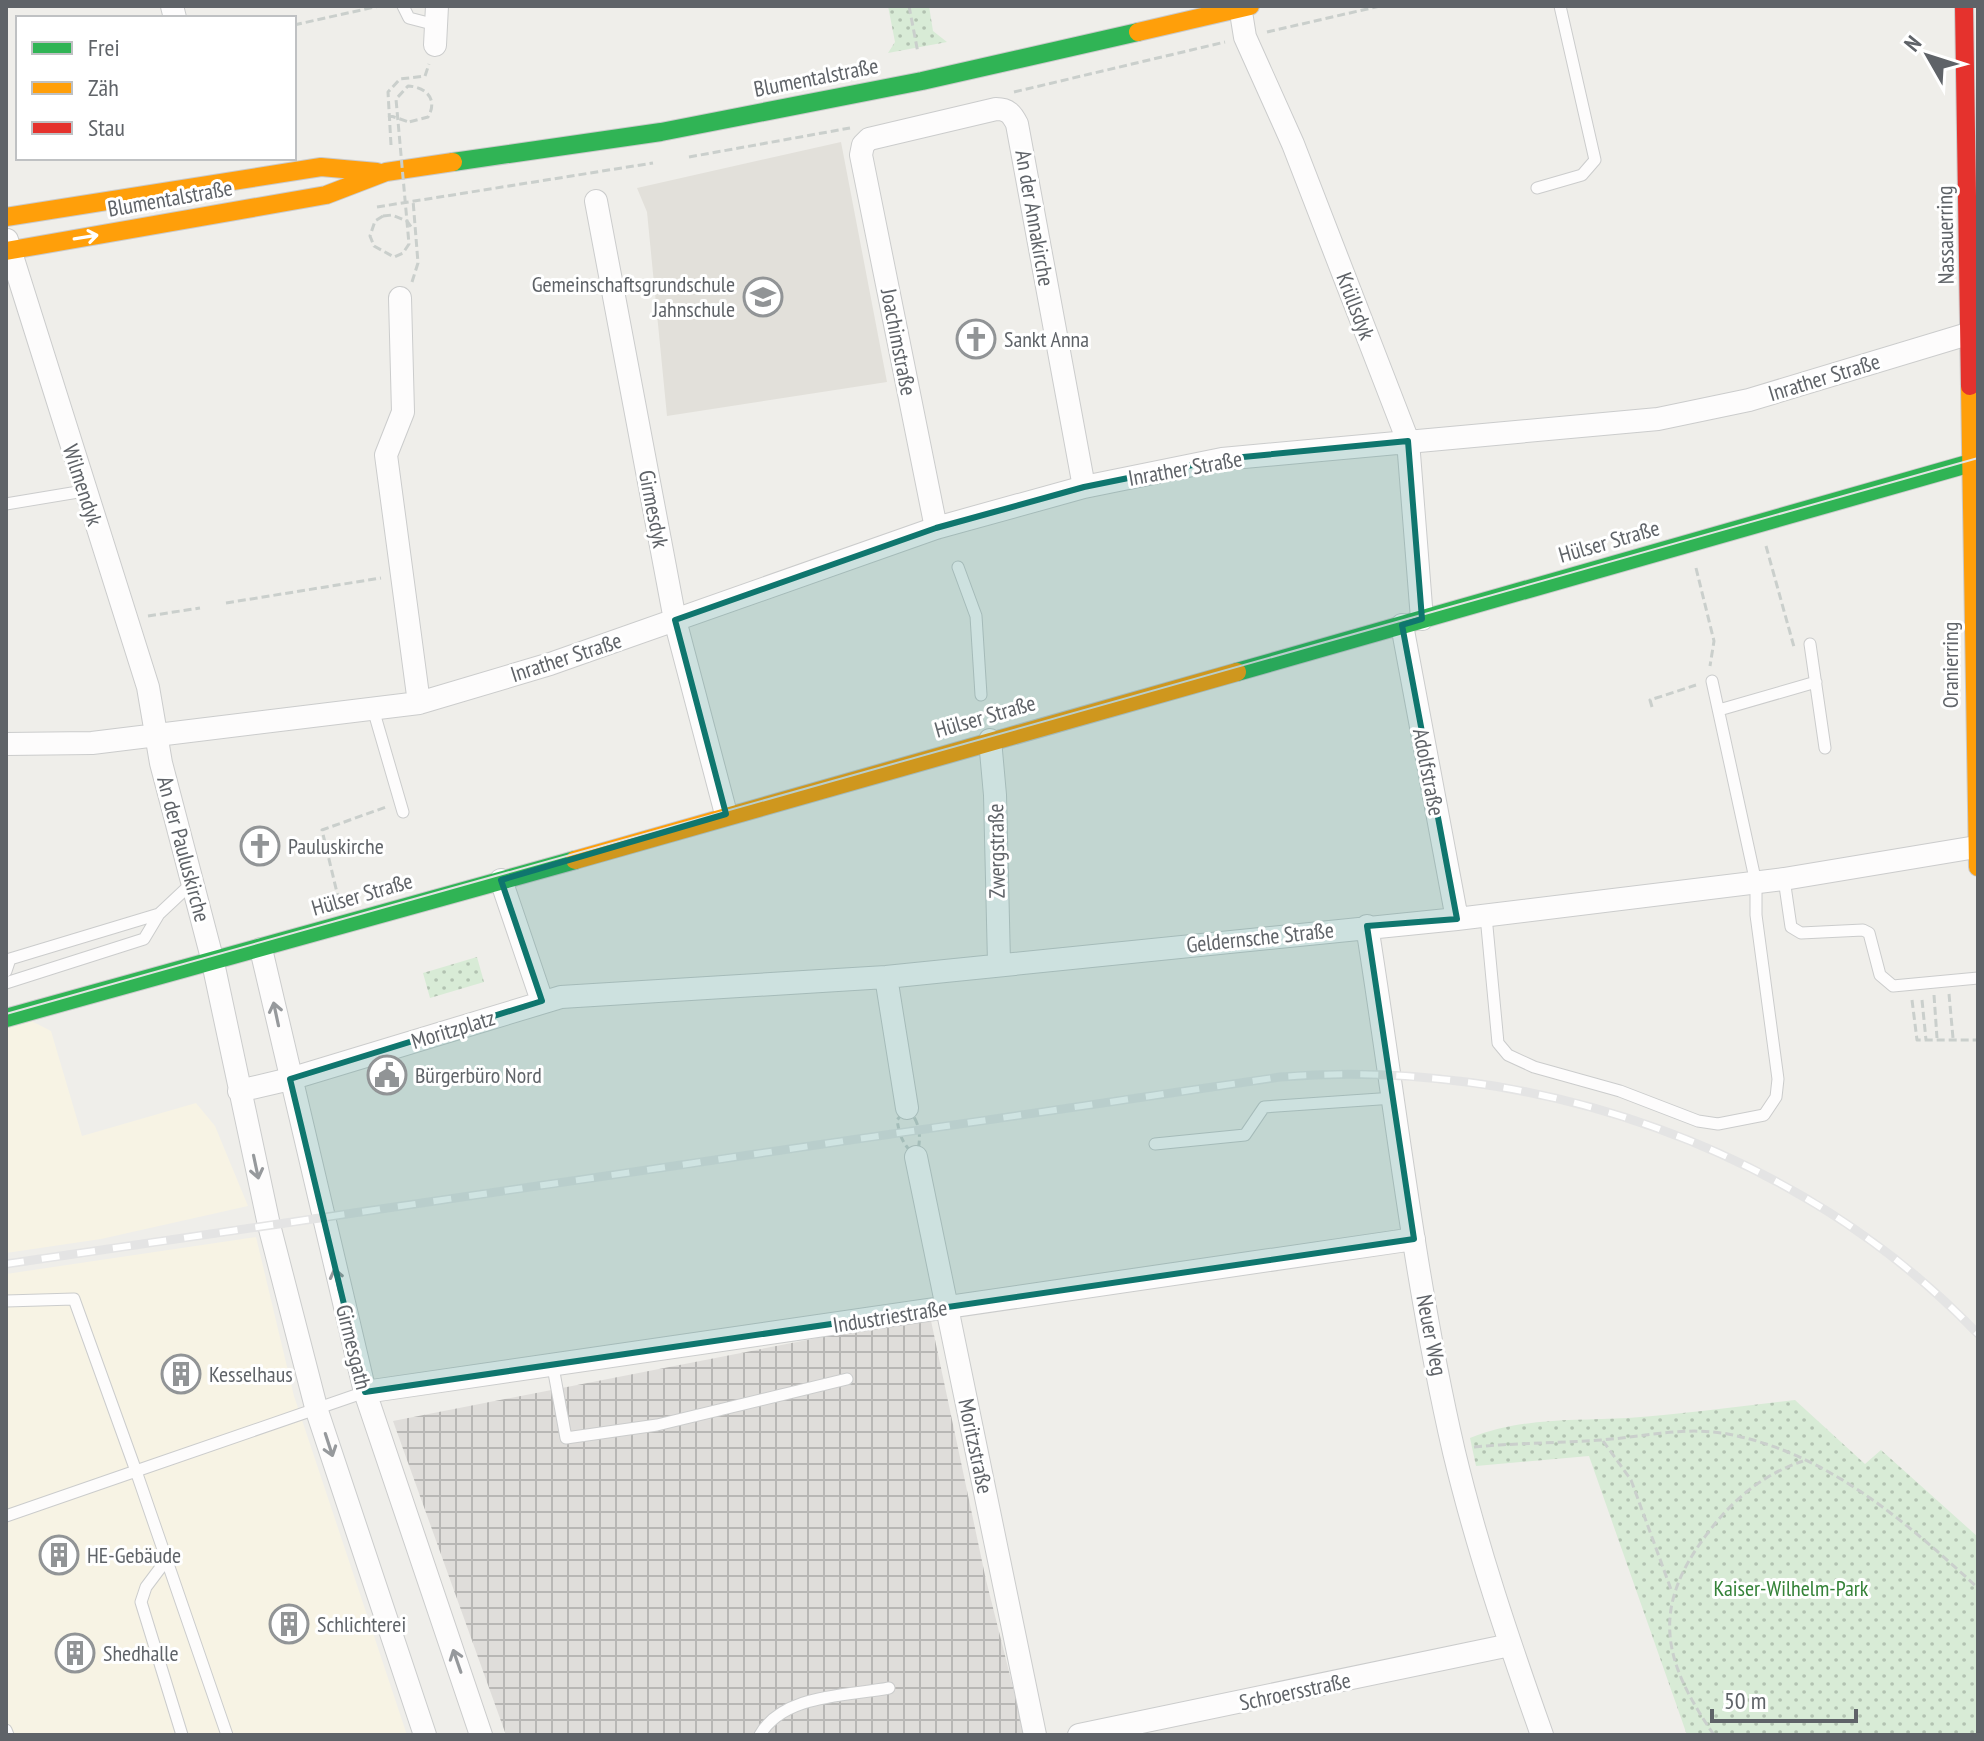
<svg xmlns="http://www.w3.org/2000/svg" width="1984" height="1741" font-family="'PT Sans Narrow',sans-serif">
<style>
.commercial{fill:#f7f3e4}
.industrial{fill:url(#industrial-grid)}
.education{fill:#e2e0da}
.grass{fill:url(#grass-dots)}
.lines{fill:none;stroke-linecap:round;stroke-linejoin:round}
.lane-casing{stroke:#cbcccc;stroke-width:13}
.street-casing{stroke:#cbcccc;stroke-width:24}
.fast-casing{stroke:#cacacb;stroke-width:20}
.slow-casing{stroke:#cacacb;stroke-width:20}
.jam-casing{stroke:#cacacb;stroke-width:20}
.path{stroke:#cacfcc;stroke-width:3;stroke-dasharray:8 4;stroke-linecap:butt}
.lane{stroke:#fdfcfc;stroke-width:11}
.street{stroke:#fdfcfc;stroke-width:22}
.fast{stroke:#30b455;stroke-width:18}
.slow{stroke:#ff9f0a;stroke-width:18}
.jam{stroke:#e5322d;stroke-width:18}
.tram{stroke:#e4e4e4;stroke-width:2}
.rail-casing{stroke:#e4e4e4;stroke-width:9}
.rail{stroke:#fff;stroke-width:6;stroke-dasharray:18;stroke-linecap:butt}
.path-bridge{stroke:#cacfcc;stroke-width:3;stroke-dasharray:8 4;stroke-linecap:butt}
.oneway{stroke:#fff}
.oneway2{stroke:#96999c}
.marked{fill:#0f766e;fill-opacity:0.2;stroke:#0f766e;stroke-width:6;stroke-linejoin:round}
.labels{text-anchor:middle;stroke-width:6;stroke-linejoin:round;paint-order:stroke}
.street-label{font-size:22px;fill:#5f6368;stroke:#fff}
.poi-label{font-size:22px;fill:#5f6368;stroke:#fff;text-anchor:start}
.park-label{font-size:22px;fill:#348238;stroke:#fff}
</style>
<defs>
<pattern id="industrial-grid" width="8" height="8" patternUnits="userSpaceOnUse" patternTransform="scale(2)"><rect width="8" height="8" fill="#dfddda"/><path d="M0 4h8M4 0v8" fill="none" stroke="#b8b7b5"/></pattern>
<pattern id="grass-dots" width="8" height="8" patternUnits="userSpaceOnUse" patternTransform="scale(2)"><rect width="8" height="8" fill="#d8ebd6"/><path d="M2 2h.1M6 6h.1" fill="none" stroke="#b2c2b1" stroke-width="1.8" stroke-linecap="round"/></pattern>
</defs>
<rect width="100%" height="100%" fill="#efeeea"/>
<path class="commercial" d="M18,1014L51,1031L82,1136L196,1103L215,1126L248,1206L101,1239L6,1253V1019Z
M256,1237L294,1396L407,1735H6V1274Z"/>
<path class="industrial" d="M930,1316L986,1580L1025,1735H506L393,1421Z"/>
<path class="education" d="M841,142L887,382L667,416L647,212L637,188Z"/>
<path class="grass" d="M888,6H929L933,31L947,42L888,53L895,42Z
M477,957L484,982L430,998L423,973Z
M1795,1400L1865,1464L1881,1450L1978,1537V1735H1687L1589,1456L1476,1466L1470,1438C1523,1417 1573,1421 1628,1418C1684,1414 1739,1406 1795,1400Z"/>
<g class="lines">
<g class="lane-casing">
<path id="lane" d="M403,6L409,18L436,25
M1537,188L1582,175L1595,160L1560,6
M6,504L84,491
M958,567L976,616L981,695
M1810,644L1825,748
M373,709L403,812
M1719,710L1816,682
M1784,879L1791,927L1801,933L1863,930L1869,933L1880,975L1893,986L1978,978
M1486,916L1498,1043L1508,1055L1534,1067L1620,1091L1698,1121L1718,1124L1764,1115L1776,1097L1778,1079L1756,915V883L1712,681
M6,971L10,959L159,914
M6,983L144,939L159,914L192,883
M1155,1144L1245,1135L1264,1107L1394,1098
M6,1301L74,1299L136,1471L6,1516
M553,1367L566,1438L657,1425L847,1379
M167,1559L146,1587L141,1602L182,1735
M6,1730L8,1735
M227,1735L136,1471L365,1392
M760,1735C783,1694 847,1696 889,1688"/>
</g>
<g class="street-casing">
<path id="street" d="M172,6L175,18
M1240,6L1245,37L1293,144L1408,441L1422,619
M435,45L437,6
M596,201L675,620L726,814
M7,240L148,687L161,763L212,958L269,1225L317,1411L425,1735
M400,298L403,412L386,455L419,703
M936,528L861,155L863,145L869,139L996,109C1008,109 1012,114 1017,124L1084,487
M1402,625L1457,919
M990,740L995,795L999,963
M6,744L92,743L419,703L550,664L936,528L1084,487L1222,459L1658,419L1749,400L1971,333
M501,880L542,1001
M1367,926C1395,1101 1414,1279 1454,1452C1477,1548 1509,1642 1542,1735
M261,949L365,1392L481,1735
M886,977L907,1108
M239,1091L290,1079L561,997L886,977L1457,919L1784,879L1976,847
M916,1157L1035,1735
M365,1392L1414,1239
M1079,1735L1510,1645"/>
</g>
<g class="fast-casing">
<path id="fast" d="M453,162L661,132L922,81L1138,32
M1237,672L1978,461
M6,1018L575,860"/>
</g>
<g class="slow-casing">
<path id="slow" d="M1138,32L1250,6
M6,217L321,167L377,172
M6,251L326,195L386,172L453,162
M1970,386L1978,867
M575,860L1237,672"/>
</g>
<g class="jam-casing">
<path id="jam" d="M1964,6L1970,386"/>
</g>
<path class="path" d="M909,6L918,53
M294,25L379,6
M1267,32L1380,6
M1014,92L1225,42
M388,115L409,122
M391,145L388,92L400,79L425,76L429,64
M689,157L850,128
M377,207L653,163
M383,216L392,215L407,221L412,228
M412,282L418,263L413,200
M1766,546L1794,647
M1696,568L1714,641L1710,666
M226,603L381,578
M148,616L200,608
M1652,707L1650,700L1696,685
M339,901L322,830L386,807
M1949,994L1953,1038
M1934,995L1937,1038
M1912,1000L1917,1040H1978
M1922,1000L1926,1040
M907,1108C921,1123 922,1138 916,1157C903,1144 900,1138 897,1120Z
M1603,1441L1631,1480L1672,1592
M1474,1447C1516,1443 1558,1443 1601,1440C1642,1437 1680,1427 1722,1433C1824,1450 1905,1521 1978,1588
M1714,1735C1663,1661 1650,1609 1707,1534C1733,1499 1762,1475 1803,1461"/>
<use href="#lane" class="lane"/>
<use href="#street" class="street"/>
<use href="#fast" class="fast"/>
<use href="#slow" class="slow"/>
<use href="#jam" class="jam"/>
<path class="tram" d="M6,1014L1978,458"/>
<g class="rail-casing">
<path id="rail" d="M6,1264L1280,1077C1533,1057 1800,1148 1978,1334"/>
</g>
<use href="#rail" class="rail"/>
<path class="path-bridge" d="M383,216L375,221L370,236L374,246L394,257L403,253L409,244L396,99L408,86C427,87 438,100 428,117L409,122"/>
</g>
<defs><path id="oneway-shaft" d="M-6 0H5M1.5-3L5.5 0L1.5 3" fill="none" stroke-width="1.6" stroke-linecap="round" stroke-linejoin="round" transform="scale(2)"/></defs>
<use class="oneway" href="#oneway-shaft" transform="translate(86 237) rotate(-9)"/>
<g class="oneway2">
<use href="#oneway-shaft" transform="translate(276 1014) rotate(-102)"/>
<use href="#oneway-shaft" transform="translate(256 1167) rotate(78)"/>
<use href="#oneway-shaft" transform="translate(337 1280) rotate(-103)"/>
<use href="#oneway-shaft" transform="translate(329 1445) rotate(72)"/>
<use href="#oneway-shaft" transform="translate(457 1661) rotate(-109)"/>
</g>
<path class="marked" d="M1408,441L1422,619L1402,625L1457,919L1367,926L1414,1239L365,1392L290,1079L542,1001L501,880L726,814L675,620L936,528L1084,487L1222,459Z"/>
<defs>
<g id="school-ring" transform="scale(2)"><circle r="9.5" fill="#fff" stroke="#919496" stroke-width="1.5"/><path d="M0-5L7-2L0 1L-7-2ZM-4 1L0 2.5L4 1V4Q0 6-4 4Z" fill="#919496"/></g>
<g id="church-ring" transform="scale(2)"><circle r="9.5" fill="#fff" stroke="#919496" stroke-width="1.5"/><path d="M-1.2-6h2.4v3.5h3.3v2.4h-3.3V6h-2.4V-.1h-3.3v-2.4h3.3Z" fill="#919496"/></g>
<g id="civic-ring" transform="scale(2)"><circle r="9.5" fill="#fff" stroke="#919496" stroke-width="1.5"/><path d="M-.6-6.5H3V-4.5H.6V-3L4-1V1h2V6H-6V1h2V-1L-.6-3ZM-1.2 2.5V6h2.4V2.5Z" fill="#919496"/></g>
<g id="building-ring" transform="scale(2)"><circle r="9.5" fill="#fff" stroke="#919496" stroke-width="1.5"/><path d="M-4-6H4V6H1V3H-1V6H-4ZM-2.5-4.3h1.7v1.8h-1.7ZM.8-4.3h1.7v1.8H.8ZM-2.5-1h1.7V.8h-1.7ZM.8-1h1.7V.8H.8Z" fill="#919496"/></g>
</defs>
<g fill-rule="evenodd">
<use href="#school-ring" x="763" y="297"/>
<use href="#church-ring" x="976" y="339"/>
<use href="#church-ring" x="260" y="846"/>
<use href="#civic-ring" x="387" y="1075"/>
<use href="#building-ring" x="181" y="1374"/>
<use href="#building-ring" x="59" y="1555"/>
<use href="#building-ring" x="289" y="1624"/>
<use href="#building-ring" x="75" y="1653"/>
</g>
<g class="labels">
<g class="street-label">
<text transform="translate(816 77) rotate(-11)" y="8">Blumentalstraße</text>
<text transform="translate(170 198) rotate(-10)" y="8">Blumentalstraße</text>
<text transform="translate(1035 218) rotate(80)" y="8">An der Annakirche</text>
<text transform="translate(1945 235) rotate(-91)" y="8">Nassauerring</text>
<text transform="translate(1356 306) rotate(69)" y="8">Krüllsdyk</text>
<text transform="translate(899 342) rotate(79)" y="8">Joachimstraße</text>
<text transform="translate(1824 377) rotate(-17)" y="8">Inrather Straße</text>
<text transform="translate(1185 468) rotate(-10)" y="8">Inrather Straße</text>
<text transform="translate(83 485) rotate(72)" y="8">Wilmendyk</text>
<text transform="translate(654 509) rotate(79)" y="8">Girmesdyk</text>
<text transform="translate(1609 541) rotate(-16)" y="8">Hülser Straße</text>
<text transform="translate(566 657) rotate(-18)" y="8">Inrather Straße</text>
<text transform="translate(1950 665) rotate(-90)" y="8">Oranierring</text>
<text transform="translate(985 716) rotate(-16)" y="8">Hülser Straße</text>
<text transform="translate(1429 772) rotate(79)" y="8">Adolfstraße</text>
<text transform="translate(184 849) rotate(75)" y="8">An der Pauluskirche</text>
<text transform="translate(996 851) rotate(-91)" y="8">Zwergstraße</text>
<text transform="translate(362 894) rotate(-16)" y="8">Hülser Straße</text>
<text transform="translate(1260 937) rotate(-6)" y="8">Geldernsche Straße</text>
<text transform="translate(453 1029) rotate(-17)" y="8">Moritzplatz</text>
<text transform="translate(890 1316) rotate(-9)" y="8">Industriestraße</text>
<text transform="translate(1432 1335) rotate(79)" y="8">Neuer Weg</text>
<text transform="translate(354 1347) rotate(76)" y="8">Girmesgath</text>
<text transform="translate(976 1446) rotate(78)" y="8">Moritzstraße</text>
<text transform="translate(1295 1691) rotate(-12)" y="8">Schroersstraße</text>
</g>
<g class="poi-label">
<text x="735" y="292" text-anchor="end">Gemeinschaftsgrundschule<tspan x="735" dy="25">Jahnschule</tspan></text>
<text x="1004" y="347">Sankt Anna</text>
<text x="288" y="854">Pauluskirche</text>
<text x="415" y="1083">Bürgerbüro Nord</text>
<text x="209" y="1382">Kesselhaus</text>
<text x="87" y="1563">HE-Gebäude</text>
<text x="317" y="1632">Schlichterei</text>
<text x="103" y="1661">Shedhalle</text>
</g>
<g class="park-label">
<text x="1791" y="1596">Kaiser-Wilhelm-Park</text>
</g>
</g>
<rect width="1984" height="1741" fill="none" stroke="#5f6368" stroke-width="16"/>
<rect x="16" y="16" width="280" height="144" fill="#ffffff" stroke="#bfc1c3" stroke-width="2"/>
<rect x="32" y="42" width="40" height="12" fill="#30b455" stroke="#bfc1c3" stroke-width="2"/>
<text x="88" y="56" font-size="24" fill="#5f6368">Frei</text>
<rect x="32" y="82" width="40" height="12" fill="#ff9f0a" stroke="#bfc1c3" stroke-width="2"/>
<text x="88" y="96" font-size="24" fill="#5f6368">Zäh</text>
<rect x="32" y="122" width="40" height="12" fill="#e5322d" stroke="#bfc1c3" stroke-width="2"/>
<text x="88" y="136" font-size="24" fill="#5f6368">Stau</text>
<g transform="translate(1928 56) rotate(309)" stroke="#ffffff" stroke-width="6" paint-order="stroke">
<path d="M0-6L14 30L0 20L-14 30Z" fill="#5f6368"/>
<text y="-12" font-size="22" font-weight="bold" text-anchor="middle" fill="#5f6368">N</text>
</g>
<path d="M1712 1709v12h144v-12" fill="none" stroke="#5f6368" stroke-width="4"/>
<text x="1724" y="1709" font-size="24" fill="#5f6368" stroke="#ffffff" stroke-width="6" paint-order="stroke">50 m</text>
</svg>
